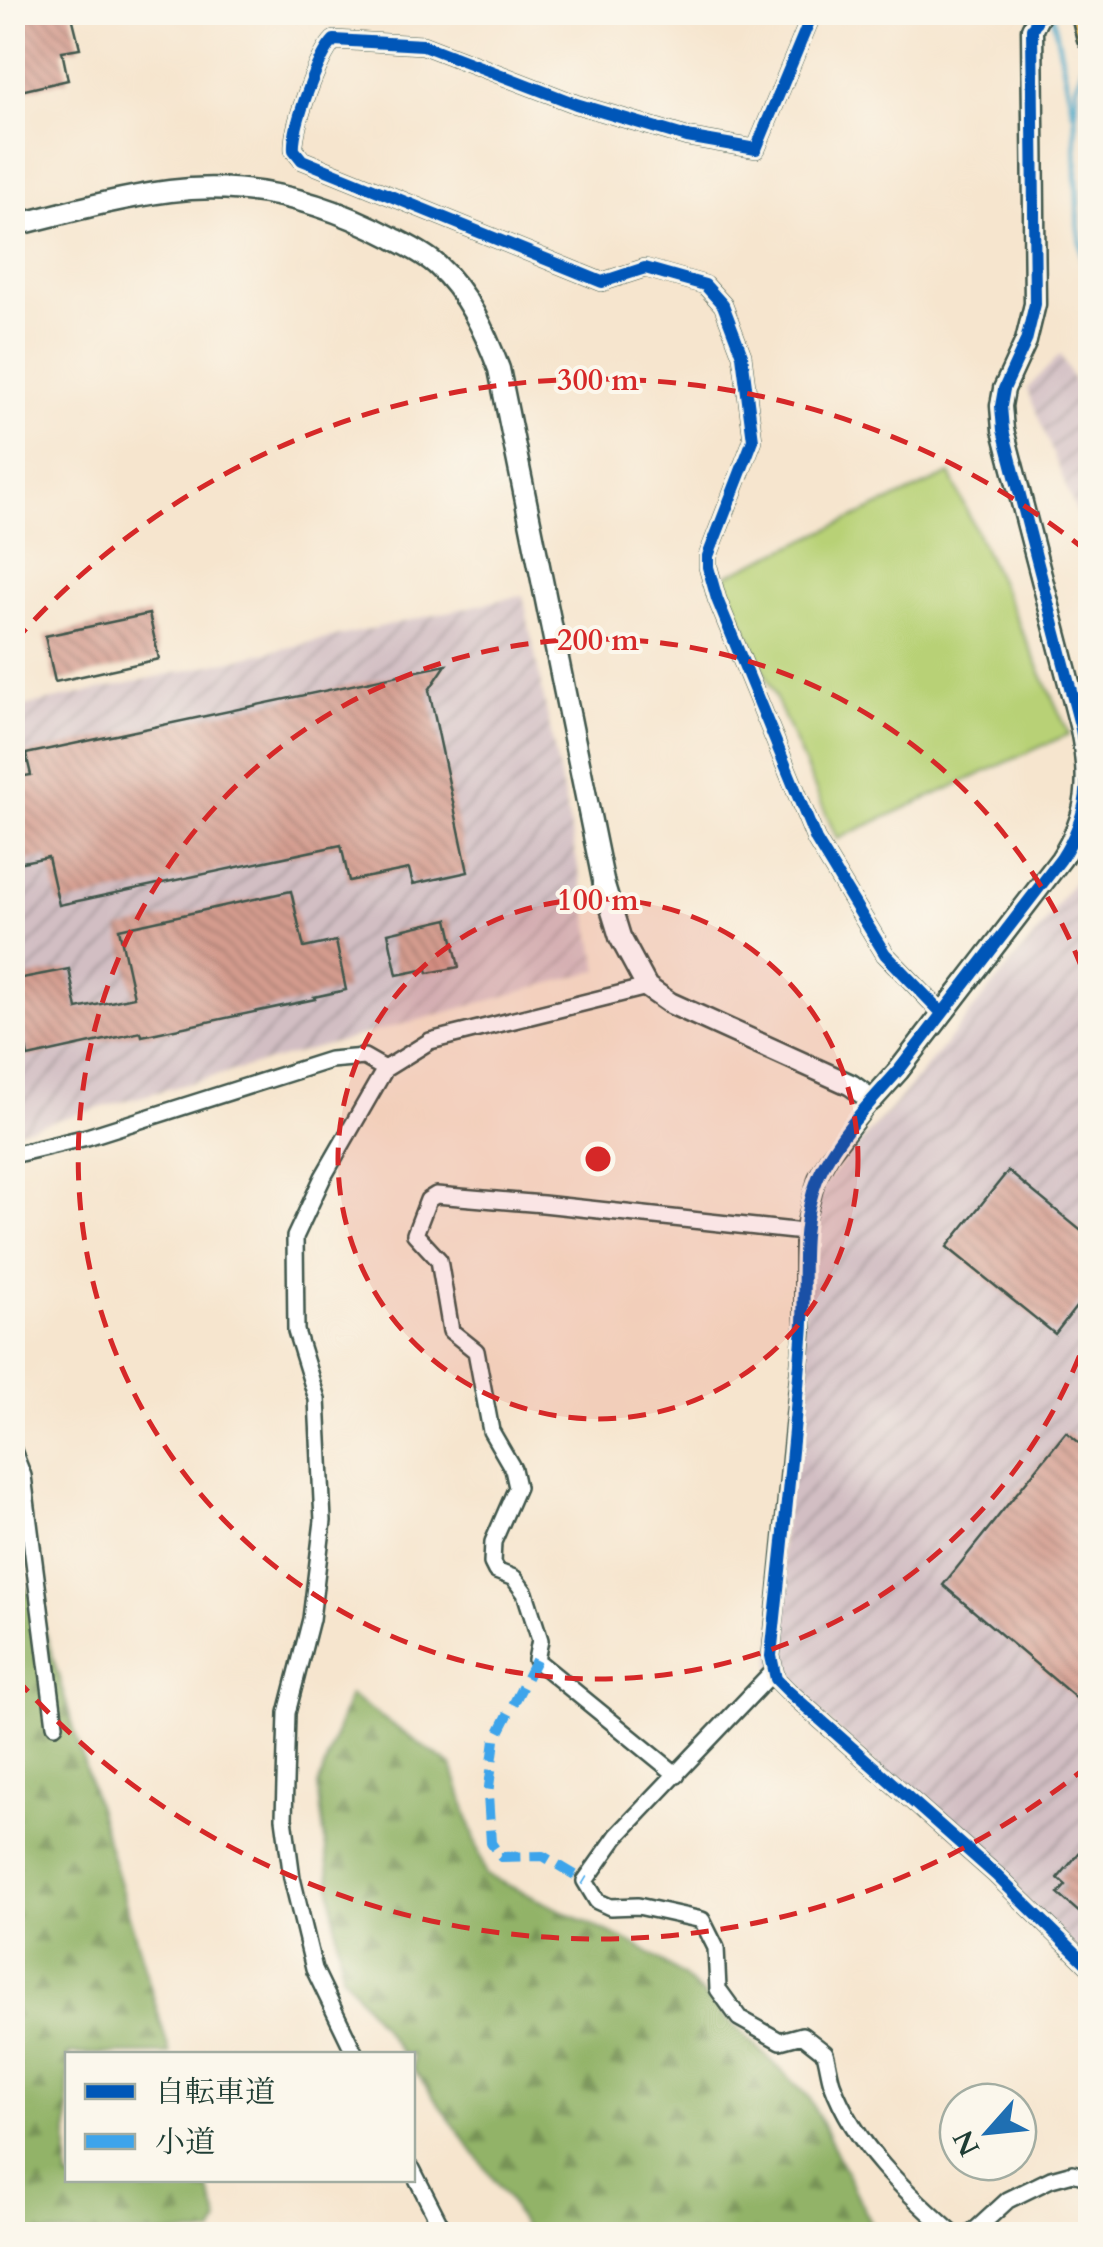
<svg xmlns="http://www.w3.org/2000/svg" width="1103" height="2247" font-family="Cardo,'Noto Serif JP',serif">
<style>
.industrial{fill:url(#industrial-furrows)}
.forest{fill:url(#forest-firs);stroke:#58784e;stroke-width:2.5}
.pitch{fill:#b8d176;stroke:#6c8755;stroke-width:2.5}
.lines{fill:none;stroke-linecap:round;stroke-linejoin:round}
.stream{stroke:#46a6c5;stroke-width:5}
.building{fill:url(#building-back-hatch)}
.minor-casing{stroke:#3f564b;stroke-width:20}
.tertiary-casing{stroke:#3f564b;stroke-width:25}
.primary-casing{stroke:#3f564b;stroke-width:30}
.minor{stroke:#fff;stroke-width:15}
.tertiary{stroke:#fff;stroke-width:20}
.primary{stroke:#f0c369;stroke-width:25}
.quiet{stroke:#3da4eb;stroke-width:10;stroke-dasharray:20 10;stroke-linecap:butt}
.cycleway-casing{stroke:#fbf7ec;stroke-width:19}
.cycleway{stroke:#0057b8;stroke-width:12}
.ring{fill:none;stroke:#d62828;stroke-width:5;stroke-dasharray:18 12}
.centre{fill:#d62828;stroke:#fbf7ec;stroke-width:5}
.ring-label{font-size:30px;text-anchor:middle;font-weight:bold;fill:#d62828;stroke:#fbf7ec;stroke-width:8;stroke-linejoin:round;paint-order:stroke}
</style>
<defs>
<pattern id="industrial-furrows" width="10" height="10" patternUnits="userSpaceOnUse" patternTransform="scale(2.5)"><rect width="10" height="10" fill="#d2bec3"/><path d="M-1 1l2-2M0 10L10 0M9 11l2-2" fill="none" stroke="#aa9c9f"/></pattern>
<pattern id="forest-firs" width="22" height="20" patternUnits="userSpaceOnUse" patternTransform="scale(2.5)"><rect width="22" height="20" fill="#92b367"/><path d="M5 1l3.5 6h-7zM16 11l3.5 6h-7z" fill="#779356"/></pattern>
<pattern id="building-back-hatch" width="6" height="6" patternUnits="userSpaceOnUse" patternTransform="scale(2.5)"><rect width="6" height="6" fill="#d49b8e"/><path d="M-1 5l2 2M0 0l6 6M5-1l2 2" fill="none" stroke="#ab8075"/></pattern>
</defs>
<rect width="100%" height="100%" fill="#fbf7ec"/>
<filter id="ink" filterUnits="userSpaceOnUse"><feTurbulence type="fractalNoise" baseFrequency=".01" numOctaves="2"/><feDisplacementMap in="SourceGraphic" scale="20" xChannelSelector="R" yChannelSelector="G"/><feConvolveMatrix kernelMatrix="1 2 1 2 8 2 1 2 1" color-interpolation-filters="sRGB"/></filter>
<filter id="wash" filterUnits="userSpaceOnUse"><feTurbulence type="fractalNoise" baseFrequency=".0048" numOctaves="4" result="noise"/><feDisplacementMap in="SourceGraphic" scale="40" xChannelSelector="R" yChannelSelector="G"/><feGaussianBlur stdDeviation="2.25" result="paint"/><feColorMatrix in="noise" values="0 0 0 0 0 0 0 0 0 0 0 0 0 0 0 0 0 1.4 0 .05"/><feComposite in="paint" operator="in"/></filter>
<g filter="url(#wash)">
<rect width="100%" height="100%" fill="#f6e5ce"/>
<path class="industrial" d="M1061,354L1090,416V547L1027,389Z
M523,595L599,970L13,1132V709Z
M1090,857V1960L770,1668L814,1195L901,1097L1042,927Z"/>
<path class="forest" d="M12,1559L41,1618L170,2054H68V2180H206L219,2222L213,2234H13Z
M349,1695L452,1766L486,1875L641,1948L684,1977L809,2097L870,2221L857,2234H528L508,2199L413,2069L412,2054H402L342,1974L318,1787Z"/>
<path class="pitch" d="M950,474L1069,734L837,839L723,577Z"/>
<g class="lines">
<path class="stream" d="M1052,12L1073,112
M1089,45L1076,88L1075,119L1078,226L1090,310"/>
</g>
<g id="blocks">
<path class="building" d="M12,12H71L80,48L62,51L68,80L12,93Z
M149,614L159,659L55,682L45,636Z
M446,665L429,690L468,872L413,884L409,869L349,881L341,845L59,905L48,857L12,864V778L31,775L26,754Z
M291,891L304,948L336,941L346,990L314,997L315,999L142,1036L141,1032L28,1057L12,980L69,969L77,1009L134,997L119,929Z
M448,919L459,967L428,973L427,969L397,975L388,933Z
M1008,1171L1090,1238V1289L1055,1334L947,1247Z
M1066,1432L1090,1451V1710L943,1585Z
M1090,1840V1905L1082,1915L1058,1894L1066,1885L1058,1878Z"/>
</g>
</g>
<g filter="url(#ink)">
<use href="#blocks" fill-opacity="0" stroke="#3f564b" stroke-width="2.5"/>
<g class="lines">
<g class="minor-casing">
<path id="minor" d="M813,12L756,149L687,137L576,104L423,45L334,40C318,56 292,128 294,150L302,160L602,282L645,268L705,285L723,305L742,355L753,440L708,556V567L717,599L816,840L885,954L942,1013
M872,1100L830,1155L817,1178L803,1232V1331L771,1656L776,1679L788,1691L996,1875L1090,1967
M12,1155L87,1137L330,1060L364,1057L385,1069
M12,1448L23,1476L55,1725
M774,1671L617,1836L585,1881L597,1901L610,1907L638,1906L702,1920L716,1948L718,1989L739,2018L780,2041L802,2035L825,2053C828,2063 829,2074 832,2083C855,2146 905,2191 953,2234
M677,1775L536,1660L540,1640L525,1593L514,1578L496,1571L492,1563L493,1542L517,1487L513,1469L491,1431L476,1351L451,1331L439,1260L415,1234L428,1200L436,1195L543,1204L803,1232
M355,2054L314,1969L292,1878L284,1818L287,1713L311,1619L323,1521L317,1399L296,1331L295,1237L323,1177L385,1069L430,1041L647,987
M412,2169L445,2234
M971,2234L1008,2200L1051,2179L1073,2173L1090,2178"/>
</g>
<g class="tertiary-casing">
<path id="tertiary" d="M12,226C64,213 116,198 170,191C247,181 323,201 391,237C406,245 424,253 437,265C467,292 485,332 499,369L604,885L620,937L647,987L670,1003L851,1085L872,1100L899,1070L1061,859C1090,814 1091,780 1081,729L1003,430L1001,406L1004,389L1026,341L1035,304L1032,29L1041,12"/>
</g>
<g class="primary-casing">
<path id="primary" d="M1084,12L1090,37"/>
</g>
<use href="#minor" class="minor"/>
<use href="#tertiary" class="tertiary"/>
<use href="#primary" class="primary"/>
<path class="quiet" d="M536,1660L495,1740L488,1795L491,1843L501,1857L543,1856L585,1881"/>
<g class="cycleway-casing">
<path id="cycleway" d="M813,12L756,149L687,137L576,104L423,45L334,40C318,56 292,128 294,150L302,160L602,282L645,268L705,285L723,305L742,355L753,440L708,556V567L717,599L816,840L885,954L942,1013
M1041,12L1032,29L1035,304L1026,341L1004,389L1001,406L1003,430L1081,729C1091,780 1090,814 1061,859L899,1070C872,1100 831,1143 817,1180C797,1231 807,1284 802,1338C794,1444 782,1550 771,1656L776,1679L788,1691L996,1875L1090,1967"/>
</g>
<use href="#cycleway" class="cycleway"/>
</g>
</g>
<circle cx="598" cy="1159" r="260" fill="#d62828" fill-opacity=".12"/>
<g class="ring">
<circle cx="598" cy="1159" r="260"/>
<path d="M1090 1328A520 520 0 1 1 1090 990"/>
<path d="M1089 1765A780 780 0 0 1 14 1676M14 642A780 780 0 0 1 1089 553"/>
</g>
<circle cx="598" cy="1159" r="15" class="centre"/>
<g class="ring-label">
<text x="598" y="390">300 m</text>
<text x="598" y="650">200 m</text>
<text x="598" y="910">100 m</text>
</g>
<rect width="1103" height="2247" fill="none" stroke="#fbf7ec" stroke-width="50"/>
<rect x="65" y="2052" width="350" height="130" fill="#fbf7ec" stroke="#a3ada2" stroke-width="2.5"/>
<rect x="85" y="2084" width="50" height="15" fill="#0057b8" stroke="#a3ada2" stroke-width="2.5"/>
<text x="155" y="2102" font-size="30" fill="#1f3d34">自転車道</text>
<rect x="85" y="2134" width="50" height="15" fill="#3da4eb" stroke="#a3ada2" stroke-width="2.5"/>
<text x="155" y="2152" font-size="30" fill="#1f3d34">小道</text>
<g transform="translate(988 2132) rotate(243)"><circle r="48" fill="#fbf7ec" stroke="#a3ada2" stroke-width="2.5"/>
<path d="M0-8L18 38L0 25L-18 38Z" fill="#1f6fb2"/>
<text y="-15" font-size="28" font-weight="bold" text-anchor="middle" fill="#1f3d34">N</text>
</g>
</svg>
